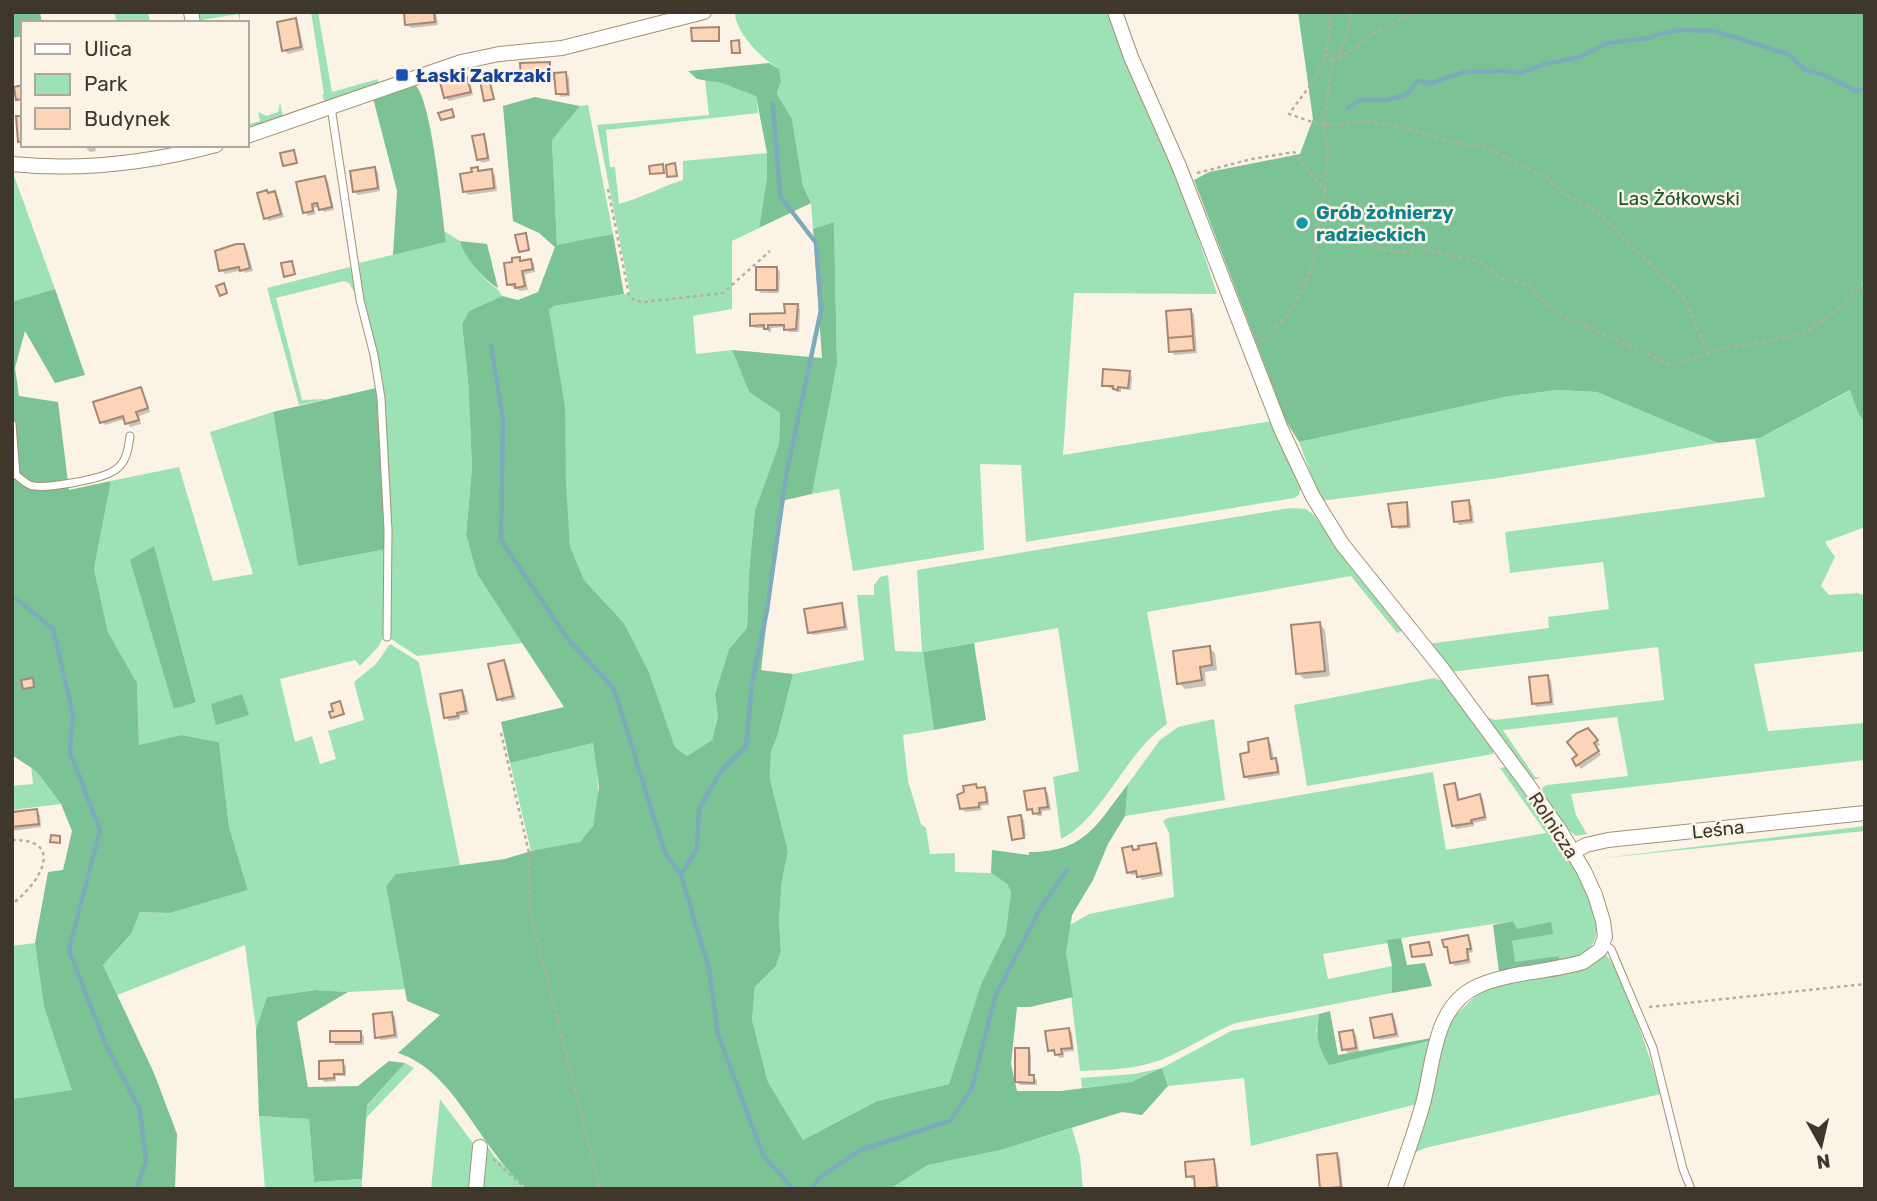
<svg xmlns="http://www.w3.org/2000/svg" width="1877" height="1201" font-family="Rubik,sans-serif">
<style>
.green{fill:#9de2b5;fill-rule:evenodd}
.forest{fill:#7bc295}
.shadow{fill:#0003}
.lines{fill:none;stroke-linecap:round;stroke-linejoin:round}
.stream{stroke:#7eabba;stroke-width:4.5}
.building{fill:#fcd5b8;stroke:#a58874;stroke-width:2}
.lane-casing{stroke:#a49075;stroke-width:9}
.street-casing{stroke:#a49075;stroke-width:16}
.path{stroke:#b7aea2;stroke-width:2.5;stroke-dasharray:3.5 3.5;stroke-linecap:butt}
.lane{stroke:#fff;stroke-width:7}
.street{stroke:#fff;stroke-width:14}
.transit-dot{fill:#1a4fb4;stroke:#fcf3e7;stroke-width:2.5}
.culture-dot{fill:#0f9aa8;stroke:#fcf3e7;stroke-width:2.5}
.labels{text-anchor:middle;stroke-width:5;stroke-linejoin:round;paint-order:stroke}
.transit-label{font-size:19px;font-weight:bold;fill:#164399;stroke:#fcf3e7;text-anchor:start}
.park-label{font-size:19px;fill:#1e5334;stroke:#fcf3e7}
.culture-label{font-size:19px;font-weight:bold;fill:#0d838f;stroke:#fcf3e7;text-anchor:start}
.street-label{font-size:19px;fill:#3f372b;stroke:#fcf3e7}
</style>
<rect width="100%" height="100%" fill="#fcf3e7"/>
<path class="green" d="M114,12H148L150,23H117Z
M195,12H240V21L238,14L196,21Z
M311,12H318L332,92L378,79L379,85L325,102L322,95L324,94Z
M789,12H1109L1182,189L1217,294L1074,293L1063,455L1272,421L1301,488L1299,495L1294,498L1026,542L1021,465L980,464L984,550L853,571L839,489L812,494L837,363L834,222L813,229L811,203L803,186L792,119L777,94L781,80L779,69C762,58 737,35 735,14Z
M705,80L722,83L756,95L758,113L606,130L610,167H615L619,204C641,198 661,187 683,180V161L767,153V178L759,228L732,241V309L693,316L696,354L732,350L749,392L780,413L779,444L755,510L749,572L747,628L729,649L715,694L718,717L712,740L687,756L675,747L649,672L624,623L584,580L570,546L549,310L554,306L630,293L597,125L709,115Z
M280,103L283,116L313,106L247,131V125L260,121L258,112L267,116L278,112Z
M588,105L613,234L557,246L552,140L580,106Z
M12,170L55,289L14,301L12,297Z
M444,231L460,241C463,252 477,271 486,280C492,286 498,287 502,296L469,311L462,324L468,380L472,467L466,535L477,574L523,643L417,656L391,639L392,554L385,405L382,377L363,300L359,263L445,242Z
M350,267L356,295L349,283L344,281L276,298L302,400L327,399L299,405L267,288Z
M1556,390L1597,392L1718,443L1498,478L1321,501L1299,442L1505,397Z
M1851,390L1859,415L1865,422V527L1825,542L1835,557L1821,586L1829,595L1858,593L1865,596V651L1754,664L1768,731L1865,723V760L1571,794L1576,815L1587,834L1576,836C1562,825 1543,807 1542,788L1547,785L1628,776L1617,717L1503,730L1535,777H1541L1531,781L1484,716L1495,720L1664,700L1658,647L1450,672L1427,644L1549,628L1548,617L1609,609L1603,562L1510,573L1505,532L1765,497L1755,439L1760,438Z
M273,412L298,566L386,549L384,636L378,647L360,666L355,660L280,679L295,742L312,736L320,764L336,759L328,731L364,720L354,682L376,664L390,644L419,662L460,865L397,874L386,886L405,989L348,992L316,990L267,997L256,1029L245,945L117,995L103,965L131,934L140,912L170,913L248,890L229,827L219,742L181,735L139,745L137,683L108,632L94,569L111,481L179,467L213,581L253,574L210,432ZM154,547L196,701L174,709V708Z
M1290,508L1306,509L1314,515L1357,575L1404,630L1397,633L1351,576L1147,612L1167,724C1125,753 1102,819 1061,839L1053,777L1079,771L1058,628L923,652L934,730L903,735L908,781L921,824L926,828L930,854L955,853V872L991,873L1007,884L1011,892L1010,908L1006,933L981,984L949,1084L877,1101L803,1140L768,1082L752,1020L755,987L776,966L781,951L779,920L782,880L788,851L770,779L771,752L778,734L793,674L864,660L857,595H874V585L880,577L888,575L895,651L922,652L917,570Z
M1434,678L1445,682L1493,748V754L1307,786L1294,705Z
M1214,719L1225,800L1125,816L1128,784L1160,740L1178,727Z
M593,743C597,768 607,827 579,842C568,848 544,847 531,851L510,763Z
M31,767L36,771L61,804L12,810V786L33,784Z
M1506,767C1530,799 1612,901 1594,941C1588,955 1574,958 1560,963L1559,956L1515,963L1511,941L1552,934L1516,929L1513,921L1388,940V943L1323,954L1328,979L1392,966V993L1236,1023C1213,1032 1194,1045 1172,1055C1144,1069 1111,1070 1080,1071L1066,953L1070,925L1089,914L1174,897L1169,833L1163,821L1168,818L1433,772L1446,850L1546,833L1500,768Z
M1865,826V831L1595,859Z
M35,943L44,1007L73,1090L12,1099V946Z
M1605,954C1621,966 1654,1070 1661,1094L1425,1148L1412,1154L1449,1021L1479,993L1497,986L1576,972Z
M1319,1014L1316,1030L1329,1064L1429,1041L1417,1104L1251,1146L1244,1078L1168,1086L1162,1068L1131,1082L1082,1088L1081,1078L1134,1074L1162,1068L1231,1031Z
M405,1063L414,1068L366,1118L367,1105Z
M440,1099L476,1147L472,1189H431Z
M259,1116L309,1119L314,1182L362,1179V1189H265Z
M1072,1128L1080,1156L1083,1189H890L928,1165L1001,1150Z
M484,1141L495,1157L528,1189H480Z"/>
<path class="forest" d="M12,12H40L42,23H23V36L12,38Z
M1298,12H1865V422L1859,415L1850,390L1760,438L1718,443L1597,392L1556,390L1505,397L1299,442L1286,421L1194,180L1209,172L1300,154L1313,119Z
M769,63L779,69L781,80L777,94L792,119L803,186L811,203L759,228L767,178V153L756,96L722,83L697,79L688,71Z
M410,85L416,86C432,103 442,212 446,242L393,255L397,191L373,98Z
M535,97L580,106L552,140L557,245L613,234L624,294L554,306L549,310L565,407L566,485L570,546L584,580L624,623L649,672L675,747L687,756L712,740L718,717L715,694L729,649L747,628L749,572L755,510L779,444L780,413L749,392L732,350L822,358L813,229L834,222L837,364L812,494L781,501L761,670L793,674L778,734L771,752L770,779L788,851L782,880L779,920L781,951L776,966L755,987L752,1020L768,1082L803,1140L877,1101L949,1084L981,984L1006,933L1011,892L1007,884L991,873L992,850L1029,855V852C1086,852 1096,825 1128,784L1125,816L1108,844L1093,880L1072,915L1066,953L1073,997L1030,1007H1017L1011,1064L1017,1091H1061L1131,1082L1162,1068L1168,1086L1142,1115L1122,1112L1001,1150L928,1165L890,1189H528C479,1150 457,1072 398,1053L440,1015L407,1001L386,886L396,874L505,859L535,850L580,842L593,826L599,787L593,743L510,763L501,722L564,707L477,574L466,535L472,467L468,380L462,324L469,311L502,296L518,300L538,292L555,247L539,233L513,221L503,106Z
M460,241L487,244L498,288C484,280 463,256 460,241Z
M55,289L85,375L55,383L25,331L15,368L19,396L58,402L69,490L111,481L94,569L108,632L137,683L139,745L181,735L219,742L229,827L248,890L170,913L140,912L131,934L103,965L154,1073L177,1134L175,1189H12V1099L72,1090L44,1007L35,943L48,872L63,870L72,831L61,804L36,771L12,755V297L14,301Z
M376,388L386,549L298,566L273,412Z
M154,546L196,702L174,709L130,560Z
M974,643L986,720L934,730L923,652Z
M242,694L249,715L216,725L211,704Z
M1513,921L1517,929L1551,922L1553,934L1512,941L1515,962L1559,956L1560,963L1499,972L1493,925Z
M1401,938L1407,965L1425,963L1432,986L1392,993V966L1387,940Z
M316,990L348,992L297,1022L308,1087L358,1086L389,1061L405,1063L367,1105L362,1179L314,1182L309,1119L259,1116L256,1029L267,997Z
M1330,1011L1338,1055L1431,1038L1429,1041L1329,1065C1318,1047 1315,1035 1319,1014Z"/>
<path class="shadow" d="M405,12H436L438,25L411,28L407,25Z
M295,20L298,23L304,50L288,54L284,50Z
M549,64L553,68V75L566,74L569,77L570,96L561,97L557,93L556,80L526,83L523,79Z
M455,78L458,81L467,79L470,82L473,95L449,101L445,97Z
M483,136L486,139L490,161L482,163L478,159Z
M77,145H104L95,146L96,151L90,152L85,147L80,148Z
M374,169L378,172L380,191L358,195L354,191Z
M477,169L481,173L491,171L495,175L497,191L468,195L465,191Z
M324,178L328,181L334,210L324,212L320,206L314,208L316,214L308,216L305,212Z
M275,193L278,197L284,217L269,221L265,218Z
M244,246L247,249L253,271L245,273L243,270L225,274L221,270Z
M519,259L522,262L530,261L534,264L535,272L525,274L528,290L520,291L509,285Z
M776,268L780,272L779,293H761L758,290Z
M797,306L800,309L799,332H789L785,327L771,328V332H769L766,328H755L752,325L786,314Z
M1190,311L1194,314L1197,353L1174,355L1171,351Z
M1129,373L1132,377L1131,390L1121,389V392H1118L1104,385Z
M141,389L144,393L150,412L139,416L141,424L130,427L125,419L105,425L102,422Z
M1468,502L1472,506L1474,523L1459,525L1456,521Z
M1406,504L1409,508L1411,528L1398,529L1394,526Z
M841,605L844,608L848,630L813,635L809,632Z
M1320,624L1325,630L1330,676L1304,679L1298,673Z
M1209,648L1215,653L1217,670L1205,672L1206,686L1185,689L1179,683Z
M503,662L507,665L516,699L502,702L499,699Z
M1547,677L1551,680L1554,705L1537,707L1533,703Z
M462,692L465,695L469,714L460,716V719L449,721L446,717Z
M1592,734L1600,745L1596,747L1601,755L1581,769L1574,760Z
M1267,740L1271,744L1274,760L1279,764L1280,775L1249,780L1246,777L1251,754Z
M1454,785L1458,789L1460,802L1480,796L1483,799L1487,820L1474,823V826L1457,829L1453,826Z
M976,786L988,792L989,805L981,806L982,810L965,812L962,809Z
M1044,790L1048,793L1051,810L1042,811V816H1038L1029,809Z
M37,811L40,815L41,827L12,831V814Z
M1020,817L1024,820L1026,836L1014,838Z
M1155,845L1159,848L1163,876L1142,880L1138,874L1132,875L1128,872L1132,848L1135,851Z
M1468,937L1471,941L1473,952L1469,953L1471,963L1455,966L1451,962L1449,951L1445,946Z
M392,1014L395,1017L398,1038L381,1040L377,1037Z
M1391,1015L1395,1019L1399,1037L1380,1040L1376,1037Z
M1069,1030L1072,1033L1074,1051L1064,1052V1057L1060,1058L1050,1050Z
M1352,1031L1356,1035L1359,1051L1348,1053L1344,1049Z
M360,1033L364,1036V1045H335L332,1041Z
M1028,1050L1031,1053V1076L1037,1080V1085H1020L1017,1082Z
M342,1062L346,1066V1076H336V1081L324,1082L321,1078Z
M1337,1155L1340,1158L1343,1189H1323Z
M1213,1161L1216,1164L1219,1189H1198L1196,1179H1192L1188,1176Z"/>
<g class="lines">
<path class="stream" d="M1348,108L1360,100H1386L1406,95L1418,81L1431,83L1463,72L1505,71L1521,73L1542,65L1579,57L1608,43L1649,38L1659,34L1681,30L1714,31L1788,54L1805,70L1824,75L1857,91L1865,88
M491,345L503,419L501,540L567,638L614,689L665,853L681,875L709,969L718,1034L763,1155L793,1189
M12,595L53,629L73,714L70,752L100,830L69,950L105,1043L140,1110L146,1161L136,1189
M681,875L697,849L699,809L720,772L746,746L752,683L767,610L786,476L821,310L816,243L780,196L773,104
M811,1189L819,1178L860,1150L950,1121L972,1088L995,997L1041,907L1067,870"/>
</g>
<path class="building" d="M404,12H434L435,22L405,25Z
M296,18L301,47L282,51L277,22Z
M719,27V41H692L691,28Z
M739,40L740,53H732L731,41Z
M550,62V77L521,80L520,63Z
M566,72L568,94H556L554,73Z
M456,76V79L467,77L471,92L444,98L440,82L451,80V77Z
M489,79L494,99L484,101L480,81Z
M23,85V99L16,100L14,87Z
M452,109L454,117L441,120L438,113Z
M16,116H23V141L18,142Z
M484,134L488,158L477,160L472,136Z
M294,150L297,163L283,166L280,153Z
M675,163L677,176L667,177L666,165Z
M663,164L664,173L650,174L649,166Z
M375,167L378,188L353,192L350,171Z
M478,167V171L492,169L494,188L463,192L460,174L472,172L471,168Z
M325,176L332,207L319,210L317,203L312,204L313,211L303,213L296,182Z
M267,190L268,193L275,191L281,214L264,219L257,193Z
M526,233L529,250L519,252L515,235Z
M236,244H244L250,268L240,271L239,267L219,271L215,251Z
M520,257V261L531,259L533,269L522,271L525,286L515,288V284L507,285L504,263L512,262V258Z
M292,261L295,274L284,277L281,263Z
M756,267H777V290H756Z
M224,283L227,293L220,296L216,286Z
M784,304H798L796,329L784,330V325H768V329H764V325L750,326V314L785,313Z
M1191,309L1193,336L1168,338L1166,311Z
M1193,336L1194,350L1169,352L1168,338Z
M1103,369L1130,371L1128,388L1118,387V390L1113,389V386H1102Z
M141,387L148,408L136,412L139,420L125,424L123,416L100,423L93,402Z
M1469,500L1471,520L1454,522L1452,502Z
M1407,502L1408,526L1392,527L1388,504Z
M842,603L845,627L808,633L804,609Z
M1320,622L1325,671L1296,674L1291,625Z
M1210,646L1212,665L1200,667L1202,680L1177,684L1173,651Z
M504,660L513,696L497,700L488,664Z
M1548,675L1551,702L1532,704L1529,677Z
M33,678L34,687L23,689L21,680Z
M462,690L466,711L457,713L458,716L444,718L440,694Z
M340,701L344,714L331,718L329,712L333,711L331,704Z
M1588,728L1598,740L1594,743L1599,751L1576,766L1572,759L1577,755L1567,742L1577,733Z
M1268,738L1271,759L1276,758L1278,772L1244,777L1240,754L1249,752L1248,742Z
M1455,783L1458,800L1480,794L1485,817L1471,820L1472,823L1452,826L1444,785Z
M976,784L977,788L985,787L987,802L979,803V807L960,809L957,795L964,792L963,786Z
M1045,788L1048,807L1039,808L1040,813L1033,814L1032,809L1027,810L1024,791Z
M37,809L39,824L12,827V812Z
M1021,815L1024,838L1012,840L1008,817Z
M51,835L60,836V843L50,842Z
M1156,843L1161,873L1137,877L1136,871L1127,873L1122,848L1132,846L1133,850L1139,849L1138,846Z
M1468,935L1471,949H1467L1468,960L1450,963L1447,947H1444L1442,940Z
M1429,942L1432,955L1412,957L1410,945Z
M392,1012L395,1035L375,1038L373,1014Z
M1392,1014L1396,1034L1374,1038L1370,1018Z
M1069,1028L1072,1048L1061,1049L1062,1054L1055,1055L1054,1050L1048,1051L1045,1031Z
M1353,1030L1356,1048L1342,1050L1339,1032Z
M330,1031H361V1042H330Z
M1015,1048H1029V1075H1034V1083L1015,1082Z
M343,1060L344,1074H334V1078L319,1079V1061Z
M1337,1153L1341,1187L1320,1189L1317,1155Z
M1214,1159L1217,1187L1195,1189L1194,1176L1186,1177L1185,1162Z"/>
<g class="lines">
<g class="lane-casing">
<path id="lane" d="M331,107L360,300L374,355L381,398L388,530L387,637
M12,424L16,475C20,478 25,483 30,485C43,490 103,479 115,470C127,462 128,449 130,436
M1603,944L1611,949L1653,1048L1683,1169L1691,1189"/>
</g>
<g class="street-casing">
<path id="street" d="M191,12L193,23
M1115,12L1131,57L1179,166L1281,429L1313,497L1342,544L1443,670L1528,785L1561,832L1584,871L1595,895L1603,921L1605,937L1600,950L1583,962C1550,972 1509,972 1478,986C1432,1006 1434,1066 1422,1107C1414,1135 1404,1162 1395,1189
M247,136L461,62L499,54L562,48L704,12
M12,164C81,171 149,163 216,145
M1573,852L1586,845L1608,840L1865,813
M476,1189L480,1147"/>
</g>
<path class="path" d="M1326,53L1332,61L1324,126L1362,121L1394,125L1455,143L1482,146L1547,178L1561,192L1596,211L1683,296L1708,352
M1339,56L1349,28L1351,12
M1332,61L1354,49L1367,37L1415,12
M1197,173L1252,159L1294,152L1325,191C1322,205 1316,219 1315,234C1314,245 1316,255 1312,266C1303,296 1284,321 1261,342
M608,189L629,295L635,301L645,302L723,293L770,251
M1325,189L1328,152L1324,126L1289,114C1316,77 1332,61 1329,12
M1315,234L1358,239L1382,250L1405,252L1424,250L1479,261L1500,278L1530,285L1537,295L1560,314L1669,364L1689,360L1719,349L1760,343L1806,333L1843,305L1853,291L1865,283
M501,733L529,853L530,911L600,1189
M12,840C68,839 38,885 12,904
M1649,1007L1865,984
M493,1159L526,1189"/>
<use href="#lane" class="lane"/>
<use href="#street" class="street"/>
</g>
<rect class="transit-dot" x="395" y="68" width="14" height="14" rx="3.5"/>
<circle class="culture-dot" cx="1302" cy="223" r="7"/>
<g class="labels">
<g class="transit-label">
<text x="416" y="82">Łaski Zakrzaki</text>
</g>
<g class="park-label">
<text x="1679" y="205">Las Żółkowski</text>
</g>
<g class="culture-label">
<text x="1316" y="219">Grób żołnierzy<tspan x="1316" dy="22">radzieckich</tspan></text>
</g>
<g class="street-label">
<text transform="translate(1554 825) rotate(57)" y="7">Rolnicza</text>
<text transform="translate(1718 829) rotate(-6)" y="7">Leśna</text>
</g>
</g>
<rect width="1877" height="1201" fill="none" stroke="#3f372b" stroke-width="28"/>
<rect x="21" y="21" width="228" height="126" fill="#fcf3e7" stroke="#b0a89c" stroke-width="2"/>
<rect x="35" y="44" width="35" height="10" fill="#ffffff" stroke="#b0a89c" stroke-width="2"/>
<text x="84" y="56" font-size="21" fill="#3f372b">Ulica</text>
<rect x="35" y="74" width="35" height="21" fill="#9de2b5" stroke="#b0a89c" stroke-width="2"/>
<text x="84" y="91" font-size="21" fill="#3f372b">Park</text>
<rect x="35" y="108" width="35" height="21" fill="#fcd5b8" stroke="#b0a89c" stroke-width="2"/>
<text x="84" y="126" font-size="21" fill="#3f372b">Budynek</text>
<g transform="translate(1821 1145) rotate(172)" stroke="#fcf3e7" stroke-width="5" paint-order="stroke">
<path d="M0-5L12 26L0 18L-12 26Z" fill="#3f372b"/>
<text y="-10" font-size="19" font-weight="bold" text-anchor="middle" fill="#3f372b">N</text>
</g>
</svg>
